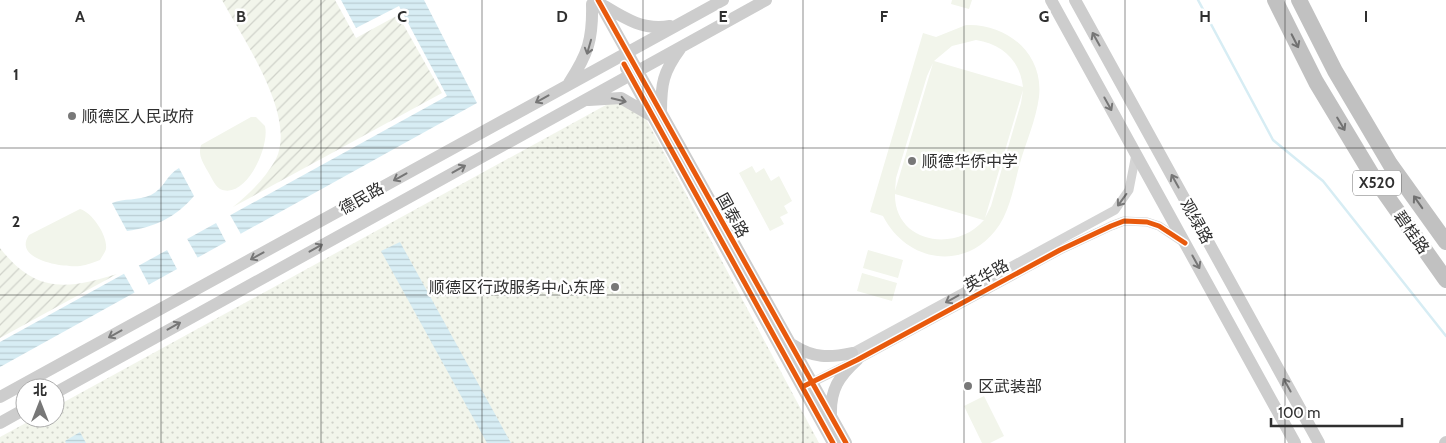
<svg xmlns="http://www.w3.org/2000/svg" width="1446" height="443" font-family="Cabin,'Noto Sans SC',sans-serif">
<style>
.grass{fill:#f2f5eb;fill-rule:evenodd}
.park{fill:url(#park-dots)}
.garden{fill:url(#garden-furrows)}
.water{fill:url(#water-rules)}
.pier{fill:#fff}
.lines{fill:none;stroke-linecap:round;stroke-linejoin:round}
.stream{stroke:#d7edf4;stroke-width:2.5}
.street{stroke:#d4d4d4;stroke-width:9}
.secondary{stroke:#cdcdcd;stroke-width:12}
.highway{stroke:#c1c1c1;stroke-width:16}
.cycleway-casing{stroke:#fff;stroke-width:8}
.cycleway{stroke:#e8590c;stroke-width:5}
.oneway{stroke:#767676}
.oneway2{stroke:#717171}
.oneway3{stroke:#797979}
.grid{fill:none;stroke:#2f2f2f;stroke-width:1;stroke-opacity:0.55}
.poi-dot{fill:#787878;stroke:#fff;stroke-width:2}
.labels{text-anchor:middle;stroke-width:5;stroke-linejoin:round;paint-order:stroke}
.shield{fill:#fff;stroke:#6d6d6d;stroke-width:1}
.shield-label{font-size:15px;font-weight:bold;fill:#2f2f2f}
.poi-label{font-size:16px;fill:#2f2f2f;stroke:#fff;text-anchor:start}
.street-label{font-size:16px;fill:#2f2f2f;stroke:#fff}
.grid-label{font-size:16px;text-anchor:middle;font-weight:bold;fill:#2f2f2f;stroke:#fff;stroke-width:5;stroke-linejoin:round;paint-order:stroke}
</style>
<defs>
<pattern id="park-dots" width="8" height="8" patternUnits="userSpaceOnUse" patternTransform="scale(1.25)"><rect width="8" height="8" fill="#f2f5eb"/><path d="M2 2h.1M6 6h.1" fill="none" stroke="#d0d2ca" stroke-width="1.8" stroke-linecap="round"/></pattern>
<pattern id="garden-furrows" width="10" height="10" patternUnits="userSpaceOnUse" patternTransform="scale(1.25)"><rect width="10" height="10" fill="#f2f5eb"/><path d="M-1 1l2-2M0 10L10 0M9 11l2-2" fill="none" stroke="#d0d2ca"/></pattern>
<pattern id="water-rules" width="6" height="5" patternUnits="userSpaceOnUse" patternTransform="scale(1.25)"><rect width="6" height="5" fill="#d7edf4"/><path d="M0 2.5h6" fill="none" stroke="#b9ccd2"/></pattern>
</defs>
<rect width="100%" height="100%" fill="#fff"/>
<path class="grass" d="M952,0H972L969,9L951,4Z
M966,25C1007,23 1044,54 1039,97C1036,120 1026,142 1020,163C1014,185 1010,213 995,231C962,272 906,261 883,216L870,212L923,33L936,37ZM976,40C1002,44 1020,60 1023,87L934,61L952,46ZM933,63L895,191L896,178L927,76ZM1023,90L1021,103L991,206L985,218ZM895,194L983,220H984C955,254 894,242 895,194Z
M251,117H256L265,126C270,146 246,201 220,189C214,185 211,176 207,170C202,161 198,155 201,145Z
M752,166L756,173L764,168L771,181L779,176L792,201L784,206L788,213L780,217L784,224L770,231L739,173Z
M80,209C92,212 108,236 106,249C105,253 102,256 100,260C94,262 87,265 80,266C65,268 12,260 29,235Z
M868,250L903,260L898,278L863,268Z
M862,273L897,283L892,301L857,291Z
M984,396L1004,436L990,443H982L964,406Z"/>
<path class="park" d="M615,100L645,117L819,443H0V437L35,418H55V407Z"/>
<path class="garden" d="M222,0H335L356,38L398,15L442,93L233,207C250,193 265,179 276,159C297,116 243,39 222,0Z
M0,248C35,293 66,290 117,274L0,338Z"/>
<path class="water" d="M341,0H424L477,103L0,367V342L447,96L399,6L356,28Z
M179,168L194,196C175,218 155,227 127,231L112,203C124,198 138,201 151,195C164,189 167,174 179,168Z
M400,242L511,443H487L381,251Z
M80,432L86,443H66L65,441Z"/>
<path class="pier" d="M229,213L242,236L227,244L215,221Z
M186,237L199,260L178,271L166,248Z
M138,264L150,287L136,295L123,272Z"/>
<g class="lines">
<path class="stream" d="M1198,0L1273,140L1323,181L1446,336"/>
<path class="street" d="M848,355L1115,210L1129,190L1136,154
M807,385L857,360L1060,250L1111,226L1124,221L1147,222L1159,226L1183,242"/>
<path class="secondary" d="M598,0L846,443
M1051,0L1295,443
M1075,0L1319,443
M601,4C624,18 643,31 670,26
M626,68L833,443
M569,83C588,54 593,39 592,4
M589,100L621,98L652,116
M661,112C661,84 663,72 680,49
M793,345C813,358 829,358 852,353
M55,393L766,0
M0,397L723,0
M831,415C830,390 839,376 857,360
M0,423L25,409
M1445,443L1446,442"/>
<path class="highway" d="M1275,0L1316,82L1372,175L1446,280
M1299,0L1335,71L1390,164L1446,242"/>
<g class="cycleway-casing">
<path id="cycleway" d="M598,0L846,443
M624,64L833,443
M804,386L857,360L1060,250L1111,226L1124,221L1147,222L1159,226L1185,243"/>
</g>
<use href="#cycleway" class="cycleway"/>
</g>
<defs><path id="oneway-shaft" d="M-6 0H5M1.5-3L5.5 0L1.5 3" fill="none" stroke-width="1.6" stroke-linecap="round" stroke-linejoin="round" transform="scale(1.25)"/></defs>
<g class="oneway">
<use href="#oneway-shaft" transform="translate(1096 39) rotate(-119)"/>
<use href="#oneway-shaft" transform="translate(589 47) rotate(106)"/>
<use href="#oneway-shaft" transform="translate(542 99) rotate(151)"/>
<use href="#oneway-shaft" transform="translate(619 100) rotate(14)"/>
<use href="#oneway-shaft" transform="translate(1108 104) rotate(61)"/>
<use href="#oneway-shaft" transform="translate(459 169) rotate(-29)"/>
<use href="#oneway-shaft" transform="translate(400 177) rotate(151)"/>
<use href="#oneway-shaft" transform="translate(1175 181) rotate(-119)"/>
<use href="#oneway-shaft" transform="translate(316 248) rotate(-29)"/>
<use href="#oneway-shaft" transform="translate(257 256) rotate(151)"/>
<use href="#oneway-shaft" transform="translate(1196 262) rotate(61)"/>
<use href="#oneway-shaft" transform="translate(174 326) rotate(-29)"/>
<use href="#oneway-shaft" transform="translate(115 334) rotate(151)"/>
<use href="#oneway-shaft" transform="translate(1287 385) rotate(-119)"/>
</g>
<g class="oneway2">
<use href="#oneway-shaft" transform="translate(1295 41) rotate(63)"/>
<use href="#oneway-shaft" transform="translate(1341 124) rotate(59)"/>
<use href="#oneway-shaft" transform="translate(1418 202) rotate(-125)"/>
</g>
<g class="oneway3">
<use href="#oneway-shaft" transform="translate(1122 200) rotate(126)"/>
<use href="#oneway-shaft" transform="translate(952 299) rotate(151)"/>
</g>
<path class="grid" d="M161,0V443M321,0V443M482,0V443M643,0V443M803,0V443M964,0V443M1125,0V443M1285,0V443M0,148H1446M0,295H1446"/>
<g class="poi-dot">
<circle cx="72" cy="116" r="5"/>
<circle cx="912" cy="161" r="5"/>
<circle cx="615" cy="287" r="5"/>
<circle cx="968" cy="386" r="5"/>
</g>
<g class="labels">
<rect class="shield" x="1353" y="170.5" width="48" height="25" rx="4"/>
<g class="shield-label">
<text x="1377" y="188">X520</text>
</g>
<g class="poi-label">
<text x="82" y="122">顺德区人民政府</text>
<text x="922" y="167">顺德华侨中学</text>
<text x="605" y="293" text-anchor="end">顺德区行政服务中心东座</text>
<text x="978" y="392">区武装部</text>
</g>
<g class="street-label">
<text transform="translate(361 198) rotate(-29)" y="6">德民路</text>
<text transform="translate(733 215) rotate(61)" y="6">国泰路</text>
<text transform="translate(1197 221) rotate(61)" y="6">观绿路</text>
<text transform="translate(1412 232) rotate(55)" y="6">碧桂路</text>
<text transform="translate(986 275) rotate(-29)" y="6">英华路</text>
</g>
</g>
<g class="grid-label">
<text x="80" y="22">A</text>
<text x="241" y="22">B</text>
<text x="402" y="22">C</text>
<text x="562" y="22">D</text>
<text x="723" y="22">E</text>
<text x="884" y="22">F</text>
<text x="1044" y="22">G</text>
<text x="1205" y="22">H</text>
<text x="1366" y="22">I</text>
<text x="16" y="80">1</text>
<text x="16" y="227">2</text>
</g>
<g transform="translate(40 403)"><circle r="24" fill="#ffffff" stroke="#acacac"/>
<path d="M0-4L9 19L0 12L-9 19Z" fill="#787878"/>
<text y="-8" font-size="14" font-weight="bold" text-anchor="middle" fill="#2f2f2f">北</text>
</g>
<path d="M1271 418v8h131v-8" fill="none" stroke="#2f2f2f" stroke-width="2.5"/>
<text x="1278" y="418" font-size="15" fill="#2f2f2f" stroke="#ffffff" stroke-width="4" paint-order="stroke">100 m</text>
</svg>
